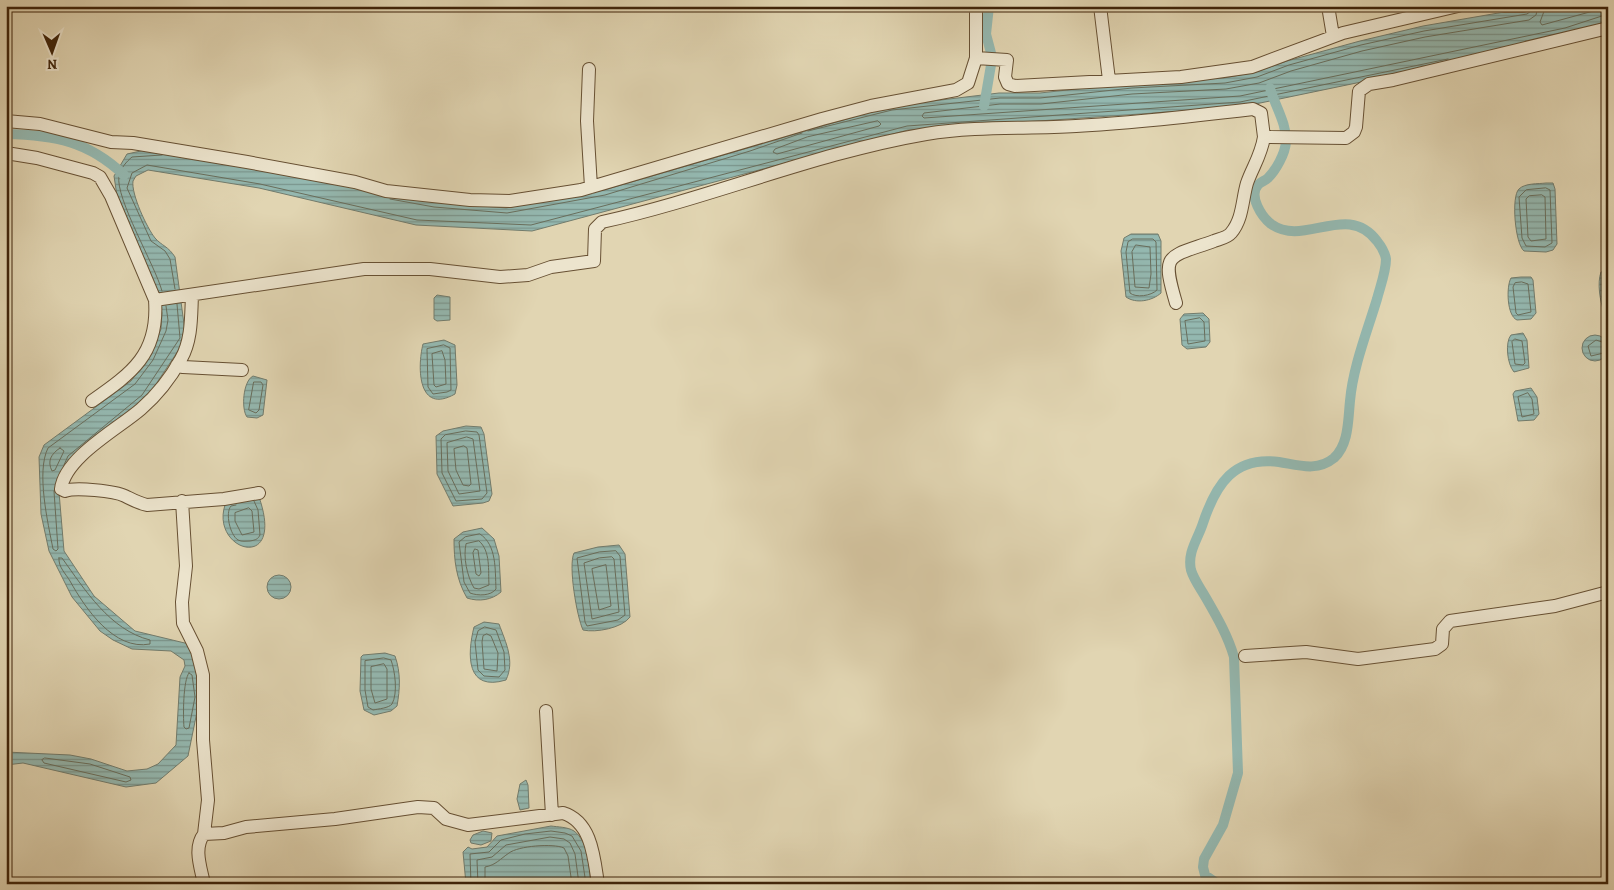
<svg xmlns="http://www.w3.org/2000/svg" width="1614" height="890" font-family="Alegreya,serif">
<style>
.water{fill:url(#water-rules);stroke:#727c6d}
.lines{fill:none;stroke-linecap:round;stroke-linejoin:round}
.shore{stroke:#696e5c;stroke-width:1}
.canal{stroke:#94b8b0;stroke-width:10}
.minor-casing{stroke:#675033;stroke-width:14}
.minor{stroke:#ece4cd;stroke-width:12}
</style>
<defs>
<pattern id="water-rules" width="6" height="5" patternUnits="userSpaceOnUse" patternTransform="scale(1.25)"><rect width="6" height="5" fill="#94b8b0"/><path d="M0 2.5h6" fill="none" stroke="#7a958d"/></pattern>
</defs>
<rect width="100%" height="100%" fill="#e1d5b2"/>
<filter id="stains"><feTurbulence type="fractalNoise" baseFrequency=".004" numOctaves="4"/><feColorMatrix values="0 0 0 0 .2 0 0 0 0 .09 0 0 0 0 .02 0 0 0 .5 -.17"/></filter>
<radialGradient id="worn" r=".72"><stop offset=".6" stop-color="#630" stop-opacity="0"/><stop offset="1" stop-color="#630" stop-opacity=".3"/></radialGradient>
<path class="water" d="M1539,6H1608V25L1568,39L1241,107L908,130L532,231L416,225L259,188L148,170L136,176L133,181C131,194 147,228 155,238C162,246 168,246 175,257L186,339L146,399L71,460L59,492L64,551L94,596L135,631L193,645L200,697L188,756L156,783L126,787L23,763L6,765V752L70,755L91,759L127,771L147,769L158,764L176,745L180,677L185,666L184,660L171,651L132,649L113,640L100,631L72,597L49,551L41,514L39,457L44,445L131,381L148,358L161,329L162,313L155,285L117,196L114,176L127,154L150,149L434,202L506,208L604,190L891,106L999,93H1040L1131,83L1224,78L1256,72L1287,61L1360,41L1423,26Z
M1546,183H1553L1555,189L1557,244L1553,250L1546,252L1524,251C1515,244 1511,196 1519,189C1525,183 1538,184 1546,183Z
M1131,234H1158L1161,241V293C1152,301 1136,304 1126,297L1121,251L1124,238Z
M1608,270V313L1604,312C1600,301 1597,283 1601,272Z
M1521,277H1531L1533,280L1536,313L1531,319L1517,320C1507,316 1506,287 1511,278Z
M437,295L450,297V320L437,321L434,319V298Z
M1203,313L1209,319L1210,342L1206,347L1187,349L1182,345L1180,319L1184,314Z
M1523,333L1527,340L1529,368L1514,372C1507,364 1505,342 1511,335Z
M1582 348a13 13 0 1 1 26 0a13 13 0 1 1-26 0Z
M444,340L455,345L457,385L455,394C418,415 417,368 423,344Z
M253,376L267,380L263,415L257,418L247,417C241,409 243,381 253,376Z
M1531,388L1537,397L1539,414L1534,420L1518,421L1513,394L1515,391Z
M466,426L481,427L484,434L492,494L489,501L483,503L453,506L437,474L436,436L443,431Z
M259,497C286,574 210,551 225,505Z
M482,528L494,539L499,556L501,592C492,600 479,602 467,598C456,579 454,560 454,539L463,532Z
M619,545L625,554L630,617C622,628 596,633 583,630C577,617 568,566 574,553L598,547Z
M267 587a12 12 0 1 1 24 0a12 12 0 1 1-24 0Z
M484,622L499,624C506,643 515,661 506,680C466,692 467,655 474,627Z
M385,653L395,656C401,673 400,689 397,706L391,711L374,715L364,710L360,691L361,657L363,655Z
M526,780L528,785L529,808L520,810L517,799L520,784Z
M551,826C558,827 568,827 574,831C589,842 589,868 591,884H466L463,852L468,847L472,849L487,847L497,836Z
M483,831L492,833L491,841L481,845L471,843L470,840L473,835Z"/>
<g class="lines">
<path class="shore" d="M1538,6L1536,15L1529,20L1425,37L1362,51L1291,71L1259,83L1226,89L1132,94L1041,104H1000L924,113L922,116L924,118L1240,96L1565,28L1608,14
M1546,6L1540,22L1542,25L1608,7
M878,121L881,124L879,126L777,154L773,152L775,149L807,137Z
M808,131L892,110L1000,98H1040L1132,88L1225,83L1257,77L1289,65L1361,45L1424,31L1527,14L1531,11L1532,6
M1546,188L1550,190L1552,243L1545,247L1526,246L1522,238L1519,197L1526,190Z
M1542,195L1545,197L1546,239L1531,241L1528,237L1526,199L1529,196Z
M390,199L434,207L507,213L605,195L750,151L802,133
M1133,239H1153L1156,242L1157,290C1151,296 1136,298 1130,293L1126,252L1128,242Z
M1136,245L1150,247L1151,274L1149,288L1135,287L1132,252Z
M1522,282L1528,284L1531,312L1518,315L1516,313L1513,287L1515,283Z
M175,289L170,259L165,251L151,241L127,188L132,173L147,165L260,184L417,220L531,225L907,126L1240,102L1448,59
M162,291C155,265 115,198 119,176C120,169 127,161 132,157L162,155
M1200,318L1204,322L1205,341L1188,344L1185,321Z
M1515,339L1522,341L1525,363L1523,365L1515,364L1512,342Z
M1608,344L1596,340L1588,346L1591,356L1608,352
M444,345L450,348L451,390L447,392L433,394L428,387L427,349Z
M442,351L445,360L446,384L436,387L434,385L432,354Z
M254,382H261L263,385L259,410L256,413L249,410Z
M1528,393L1532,399L1534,414L1522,417L1518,397Z
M466,431L477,432L479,435L487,493L482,499L456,501L442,473L441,439L445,435Z
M467,437L473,439L480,491L459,494L448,471L447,443Z
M464,446L467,448L471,484L469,486L463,485L456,470L454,449Z
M60,448L64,451L55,470L52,471C47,461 51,454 60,448Z
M64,465L68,456L142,395L180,338L177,304
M54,491L58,549L56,551L53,549C48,523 36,472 48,448L135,384L153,360L166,331L168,320L166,306
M236,505L231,506C225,513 230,535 238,540C242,542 246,541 250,541C256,540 258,539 260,535L258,510L254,501
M249,508L252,511L254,532L242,535L235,521V513Z
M480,534C497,545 495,570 496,589C491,596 478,596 470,593L464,582L459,542L465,537Z
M479,541C491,551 488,571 489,585L479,589L474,588C467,576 463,557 466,544Z
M475,549L478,550L481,573L479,576L476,574L473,553Z
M616,551L620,556L625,615L618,620L587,626L585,622L577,558L599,552Z
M612,557L614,559L619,612L592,619L584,563L599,558Z
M59,558H62C85,590 110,630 150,640V644C114,651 85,608 70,581C66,574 58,567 59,558Z
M606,565L611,606L599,610L592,569Z
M485,627L496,630L504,652L505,670L499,677L484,676L478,670L475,642L478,631Z
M487,634L491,636L498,653L497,671L484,669L482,642L483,636Z
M384,658L391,660C395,671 398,693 392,704C389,708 378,709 373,710L368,707L365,690V661Z
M384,664L387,669V699L375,703L371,689V667Z
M189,673L192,675L195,697L189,728L186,729L184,727C183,716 183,680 189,673Z
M45,758L90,764L130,777L131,780L126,782L44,763L42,760Z
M471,884L470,854L489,852L501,840L525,834L551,831L565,833L572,836L581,851L586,884
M478,884L477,860L492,857L506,845L550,837L564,839L570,843L575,854L579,884
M485,884V867C496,865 500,859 509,853C518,846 553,843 564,848L568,856L572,884"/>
<path class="canal" d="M984,106L991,65V53L986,34L989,6
M6,134C55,135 88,141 124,175
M1218,884L1205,875L1203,867L1204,859L1223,825L1238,773L1234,657C1228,636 1217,617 1206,598C1201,589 1194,580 1191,570C1187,552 1198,539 1203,523C1216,484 1234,456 1279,462C1298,465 1317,472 1334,458C1349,444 1348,420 1350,401C1353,367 1367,332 1377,299C1380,287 1386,272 1386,259C1385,253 1381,246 1377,241C1347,201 1304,248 1271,224C1262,217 1248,196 1258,185C1260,182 1265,181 1268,178C1276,170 1285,154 1286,142C1287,124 1275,106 1270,88"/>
<g class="minor-casing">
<path id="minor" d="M976,6V58
M1100,6L1109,80
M1328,6L1333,36
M1505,6H1523
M589,69L587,121L591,187
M6,121L40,124L111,142L133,143L247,162L355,182L386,191L470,200L510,201L581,190L822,119L871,106L956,90L968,83L976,58L1007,60L1005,77L1008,84L1015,86L1181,77L1252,67L1343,33L1458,6
M6,153L37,158L93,173L100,177L111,196L155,300L364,269H430L500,277L528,275L551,267L594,261L595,229L602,222C711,198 815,153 926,134C976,126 1026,129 1076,126C1135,123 1194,116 1253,109L1261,113L1264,137L1346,138L1354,132L1356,127L1359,91L1369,84L1393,80L1608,28
M192,295C191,316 192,340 181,359C171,377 156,396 141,409C118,429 65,457 61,489L65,491C75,487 115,491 125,496C133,500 138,503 147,505L224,499L259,493
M1176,303C1161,252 1167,258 1214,241C1219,239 1227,238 1231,233C1243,219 1242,200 1247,183C1253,166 1261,156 1264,137
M177,365L183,367L242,370
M92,401C132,373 159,354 155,300
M182,501L186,566L182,602L183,623L197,651L203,675V740L208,800L204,834
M1245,656L1306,652L1358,659L1435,649L1442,644L1443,629L1450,621L1555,606L1608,592
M546,711L552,815
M204,884C201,868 193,848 204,834L224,833L246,827L335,819L418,807L434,808L446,819L468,825L563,813C592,822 594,858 598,884"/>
</g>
<use href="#minor" class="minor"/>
</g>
<rect width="1614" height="890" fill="none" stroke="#e1d5b2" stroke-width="25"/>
<rect x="8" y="8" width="1599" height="875" fill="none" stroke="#3e2309" stroke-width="2.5"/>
<rect x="12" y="12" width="1589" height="865" fill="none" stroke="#3e2309"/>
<g transform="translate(52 52) rotate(178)" stroke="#ece4cd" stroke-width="4" paint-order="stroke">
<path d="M0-4L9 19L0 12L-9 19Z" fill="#3e2309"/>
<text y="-8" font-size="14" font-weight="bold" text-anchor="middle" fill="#3e2309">N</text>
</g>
<rect width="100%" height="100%" filter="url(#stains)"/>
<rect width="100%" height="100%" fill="url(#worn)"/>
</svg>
